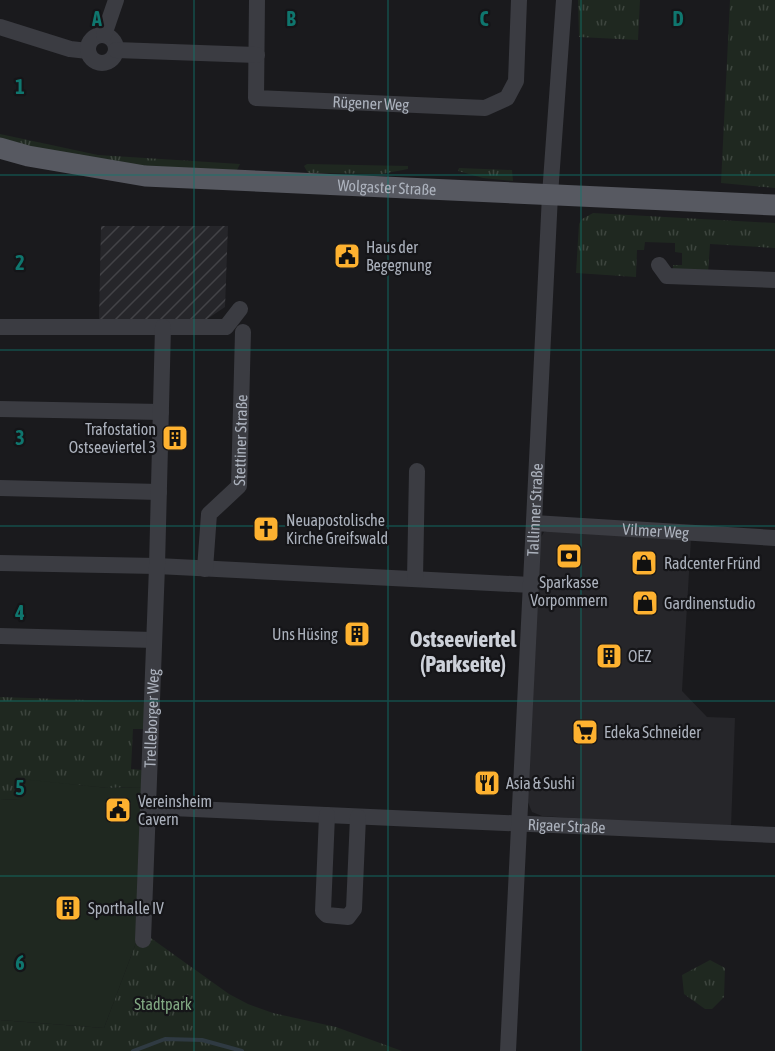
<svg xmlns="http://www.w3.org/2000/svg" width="775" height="1051" font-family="'Asap Condensed',sans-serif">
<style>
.built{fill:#26262a}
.industrial{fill:url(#industrial-furrows)}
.grass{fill:url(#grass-tufts)}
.garden{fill:#1f2820}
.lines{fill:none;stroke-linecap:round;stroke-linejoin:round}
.stream{stroke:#2f3a42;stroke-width:4}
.minor{stroke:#3b3c42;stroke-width:16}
.major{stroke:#575961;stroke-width:21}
.grid{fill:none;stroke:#0f766e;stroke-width:1.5;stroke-opacity:0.55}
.labels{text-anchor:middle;stroke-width:4.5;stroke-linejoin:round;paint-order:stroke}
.street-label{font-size:16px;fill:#acb2bd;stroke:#151518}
.poi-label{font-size:16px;fill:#acb2bd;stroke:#151518;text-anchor:start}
.park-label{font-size:16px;fill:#82a983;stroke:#151518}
.district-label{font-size:22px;font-weight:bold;fill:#cdd1d9;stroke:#151518}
.grid-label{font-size:20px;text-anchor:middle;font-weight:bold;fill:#0f766e;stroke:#151518;stroke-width:4.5;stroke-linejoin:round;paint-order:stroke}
</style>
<defs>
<pattern id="industrial-furrows" width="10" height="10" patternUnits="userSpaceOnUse" patternTransform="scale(1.5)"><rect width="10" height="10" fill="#26262a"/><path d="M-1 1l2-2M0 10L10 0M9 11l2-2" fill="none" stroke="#434347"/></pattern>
<pattern id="grass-tufts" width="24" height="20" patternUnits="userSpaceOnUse" patternTransform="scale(1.5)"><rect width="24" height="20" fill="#1f2820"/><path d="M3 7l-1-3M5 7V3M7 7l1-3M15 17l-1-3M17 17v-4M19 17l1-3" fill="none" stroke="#3d453e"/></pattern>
</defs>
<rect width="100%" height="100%" fill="#1a1a1d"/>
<path class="built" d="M551,530L691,539L682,691L707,717L735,718L731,828L542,816L532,812L527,800L540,539L544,532Z"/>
<path class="industrial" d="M101,226H228L225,307L204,321L99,320Z"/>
<path class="grass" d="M578,0H640L638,40L579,37Z
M730,0H775V188L721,183Z
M0,134L98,155L240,164L236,172L128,167L0,143Z
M307,164L408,166V169L382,174L308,173L304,166Z
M459,168L512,170L513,181L483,178L458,171Z
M593,213L775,223V248L710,244L708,274L673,269V265H682V253L675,252V243L645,242L644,250H637L636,277L576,273L579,224L582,219Z
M0,697L146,702L145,729H133L131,769L143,770V787L108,788L21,780V800L0,799Z
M148,936L229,994L248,1004L273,1013L336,1027L402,1051H0V1020L104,1028L136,943Z
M710,960L725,968L724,997L712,1009H705L684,994L682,975Z"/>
<path class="garden" d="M21,779L108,788L143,787L136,943L104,1028L0,1020V799L21,800Z"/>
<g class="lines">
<path class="stream" d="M133,1051L165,1039L202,1040L242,1051"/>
<g class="minor">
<path id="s1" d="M257,0L256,98L485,108L507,98L516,81L519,0"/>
<path d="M0,27L70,49L88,51"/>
<circle cx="102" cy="49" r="14"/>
<path d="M104,35L116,0"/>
<path d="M116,50L257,55"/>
<path d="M659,265L667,276L775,280"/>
<path d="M0,327H226L240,309"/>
<path d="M0,409L161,412"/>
<path d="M0,488L159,492"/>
<path id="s2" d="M534,523L775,538"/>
<path d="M0,563L157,566L531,585"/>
<path id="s3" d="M205,569L209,514L239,486L243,332"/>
<path d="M415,579L417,471"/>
<path d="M0,636L154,640"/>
<path id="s4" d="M149,807L775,835"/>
<path d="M327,815L323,911L327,915L348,917L354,909L358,817"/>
<path id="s5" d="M143,940L157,566L163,327"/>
<path id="s6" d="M508,1051L550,195L564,0"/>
</g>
<path class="major" id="s7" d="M0,148L28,156L145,176L775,205"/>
</g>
<path class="grid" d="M194,0V1051M388,0V1051M581,0V1051M0,175H775M0,350H775M0,526H775M0,701H775M0,876H775"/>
<defs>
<g id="civic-square" transform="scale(1.35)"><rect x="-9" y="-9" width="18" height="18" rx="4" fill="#feb230" stroke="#151518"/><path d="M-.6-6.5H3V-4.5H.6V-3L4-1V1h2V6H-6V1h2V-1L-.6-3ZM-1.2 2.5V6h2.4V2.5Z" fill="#111"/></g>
<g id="building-square" transform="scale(1.35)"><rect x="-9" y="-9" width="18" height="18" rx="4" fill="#feb230" stroke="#151518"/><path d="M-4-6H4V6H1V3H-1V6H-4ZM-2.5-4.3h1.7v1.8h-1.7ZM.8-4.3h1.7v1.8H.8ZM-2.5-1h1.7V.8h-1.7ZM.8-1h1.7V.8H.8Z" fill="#111"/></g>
<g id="church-square" transform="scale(1.35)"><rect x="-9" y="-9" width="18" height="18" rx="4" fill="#feb230" stroke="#151518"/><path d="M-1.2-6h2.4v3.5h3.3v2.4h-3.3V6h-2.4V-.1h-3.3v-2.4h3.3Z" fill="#111"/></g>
<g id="bank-square" transform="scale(1.35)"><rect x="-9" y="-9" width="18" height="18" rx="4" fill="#feb230" stroke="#151518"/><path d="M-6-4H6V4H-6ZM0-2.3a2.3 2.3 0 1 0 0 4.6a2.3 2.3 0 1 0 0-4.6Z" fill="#111"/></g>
<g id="shop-square" transform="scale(1.35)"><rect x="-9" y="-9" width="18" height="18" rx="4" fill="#feb230" stroke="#151518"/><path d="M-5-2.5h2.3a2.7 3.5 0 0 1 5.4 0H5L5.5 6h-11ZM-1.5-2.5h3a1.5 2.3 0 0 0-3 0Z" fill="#111"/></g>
<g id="supermarket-square" transform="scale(1.35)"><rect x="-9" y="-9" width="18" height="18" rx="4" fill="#feb230" stroke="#151518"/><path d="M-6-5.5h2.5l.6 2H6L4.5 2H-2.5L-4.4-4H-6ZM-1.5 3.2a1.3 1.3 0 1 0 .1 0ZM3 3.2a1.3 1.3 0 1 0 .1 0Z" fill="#111"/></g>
<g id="restaurant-square" transform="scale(1.35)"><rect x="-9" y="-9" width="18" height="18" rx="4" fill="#feb230" stroke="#151518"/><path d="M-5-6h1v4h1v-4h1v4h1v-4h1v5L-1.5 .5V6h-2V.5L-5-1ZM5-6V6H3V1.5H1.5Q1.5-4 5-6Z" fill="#111"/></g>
</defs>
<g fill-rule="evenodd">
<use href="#civic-square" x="347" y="256"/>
<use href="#building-square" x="175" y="438"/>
<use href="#church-square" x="266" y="529"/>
<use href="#bank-square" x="569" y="556"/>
<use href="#shop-square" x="644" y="563"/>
<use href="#shop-square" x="645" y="603"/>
<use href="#building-square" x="357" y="634"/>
<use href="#building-square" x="609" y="656"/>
<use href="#supermarket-square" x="585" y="732"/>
<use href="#restaurant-square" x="487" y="783"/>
<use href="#civic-square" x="118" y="810"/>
<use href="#building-square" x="68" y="908"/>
</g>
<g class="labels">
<g class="street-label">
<text dy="6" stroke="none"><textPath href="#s1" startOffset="213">Rügener Weg</textPath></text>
<text dy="6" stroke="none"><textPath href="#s7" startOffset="390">Wolgaster Straße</textPath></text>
<text dy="6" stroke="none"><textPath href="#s3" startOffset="142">Stettiner Straße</textPath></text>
<text dy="6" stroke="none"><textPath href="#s6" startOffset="542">Tallinner Straße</textPath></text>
<text dy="6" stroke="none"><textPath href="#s2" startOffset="122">Vilmer Weg</textPath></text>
<text dy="6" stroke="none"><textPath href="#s5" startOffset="222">Trelleborger Weg</textPath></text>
<text dy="6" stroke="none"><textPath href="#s4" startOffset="418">Rigaer Straße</textPath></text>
</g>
<g class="poi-label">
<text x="366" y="253">Haus der<tspan x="366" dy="18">Begegnung</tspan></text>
<text x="156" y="435" text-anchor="end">Trafostation<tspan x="156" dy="18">Ostseeviertel 3</tspan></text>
<text x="286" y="526">Neuapostolische<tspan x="286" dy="18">Kirche Greifswald</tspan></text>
<text x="664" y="569">Radcenter Fründ</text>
<text x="569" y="588" text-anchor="middle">Sparkasse<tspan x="569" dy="18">Vorpommern</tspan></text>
<text x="664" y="609">Gardinenstudio</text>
<text x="338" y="640" text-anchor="end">Uns Hüsing</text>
<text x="628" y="662">OEZ</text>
<text x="604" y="738">Edeka Schneider</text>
<text x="506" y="789">Asia &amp; Sushi</text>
<text x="138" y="807">Vereinsheim<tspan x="138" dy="18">Cavern</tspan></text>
<text x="88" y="914">Sporthalle IV</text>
</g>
<g class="park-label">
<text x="163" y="1010">Stadtpark</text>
</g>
<g class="district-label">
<text x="463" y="647">Ostseeviertel<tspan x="463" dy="25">(Parkseite)</tspan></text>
</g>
</g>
<g class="grid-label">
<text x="97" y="26">A</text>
<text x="291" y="26">B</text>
<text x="484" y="26">C</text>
<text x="678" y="26">D</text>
<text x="20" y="94">1</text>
<text x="20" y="270">2</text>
<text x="20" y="445">3</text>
<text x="20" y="620">4</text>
<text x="20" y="795">5</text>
<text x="20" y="970">6</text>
</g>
</svg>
